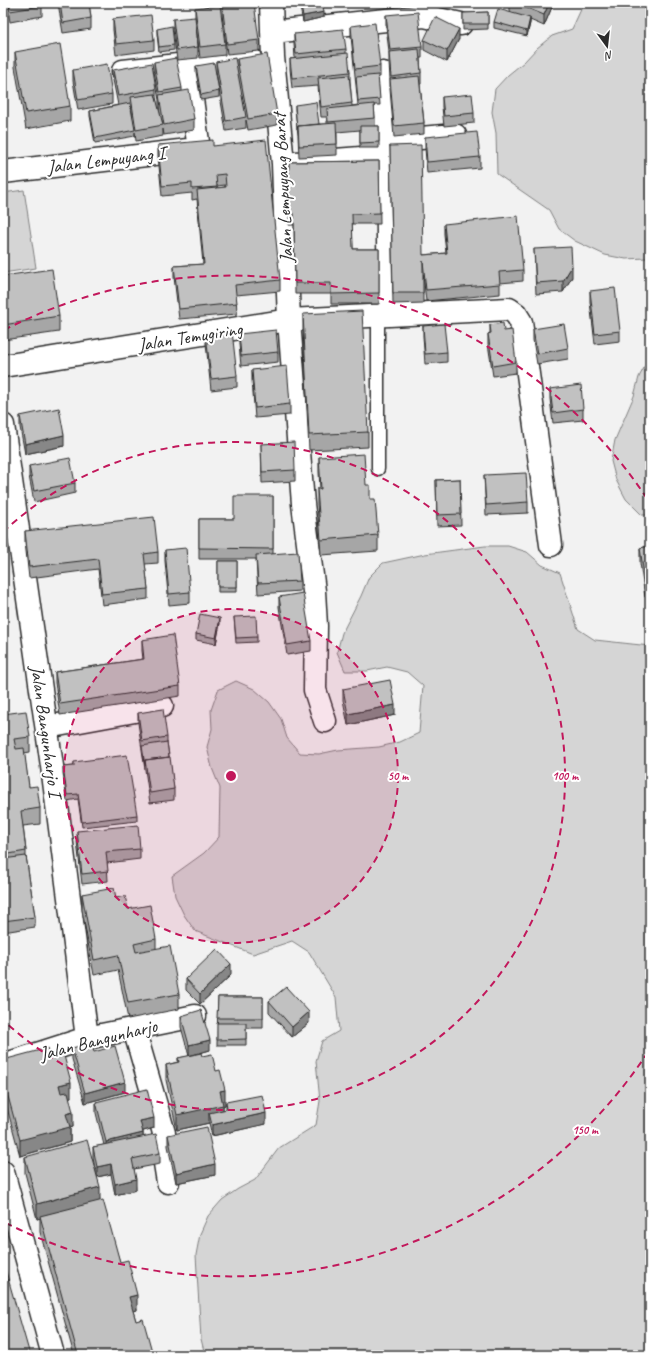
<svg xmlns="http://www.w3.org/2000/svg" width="653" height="1358" font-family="Caveat,sans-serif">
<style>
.green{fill:#d5d5d5;stroke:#808080}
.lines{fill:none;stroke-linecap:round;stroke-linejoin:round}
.lane-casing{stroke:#2b2b2b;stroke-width:15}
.street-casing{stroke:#2b2b2b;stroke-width:25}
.lane{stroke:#fff;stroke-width:12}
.street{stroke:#fff;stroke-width:22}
.wall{fill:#a6a6a6;stroke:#2b2b2b;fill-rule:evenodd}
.shaded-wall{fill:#878787;stroke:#2b2b2b}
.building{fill:#c1c1c1;stroke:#2b2b2b}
.ring{fill:none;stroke:#c2185b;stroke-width:2;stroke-dasharray:7 5}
.labels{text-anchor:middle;stroke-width:4;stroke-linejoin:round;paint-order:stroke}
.street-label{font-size:19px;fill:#2b2b2b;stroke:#fff}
.centre{fill:#c2185b;stroke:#fff;stroke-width:2}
.ring-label{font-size:12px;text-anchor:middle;font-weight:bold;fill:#c2185b;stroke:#fff;stroke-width:4;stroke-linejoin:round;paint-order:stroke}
</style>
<rect width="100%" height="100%" fill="#f2f2f2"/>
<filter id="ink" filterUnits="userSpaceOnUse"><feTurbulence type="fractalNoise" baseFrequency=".025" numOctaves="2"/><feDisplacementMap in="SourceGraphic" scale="8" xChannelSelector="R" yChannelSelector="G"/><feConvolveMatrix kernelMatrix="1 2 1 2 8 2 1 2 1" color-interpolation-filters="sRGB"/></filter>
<g filter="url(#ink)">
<path class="green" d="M584,3H650V262L646,258L626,259L605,255L575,241L559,229L549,210L497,174L496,133L492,112L495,89L508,75L524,62L537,48L552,36L572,29Z
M24,190L36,268L3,273V193Z
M650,357V515H642L626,499L616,480L611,461L615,440L634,396L639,377Z
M485,546H508L527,552L542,565L560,573L578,629L595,640L650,646V1355H205L201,1339L196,1255L200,1234L208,1216L222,1200L238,1189L255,1180L279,1148L316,1125L320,1101L316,1061L322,1041L339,1031L336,997L309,952L292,941L253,954L195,931L184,915L175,896L172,876L204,853L219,837L220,788L212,768L207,747L212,729L211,710L218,690L236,681L254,689L269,702L281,719L287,738L300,753L319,754L338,750L379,747L400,742L419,733L423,686L407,672L387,667L367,671H345L337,652L342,633L361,596L369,577L383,563L425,554Z"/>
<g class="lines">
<g class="lane-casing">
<path id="lane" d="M378,469V315"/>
</g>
<g class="street-casing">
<path id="street" d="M271,3L273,57L283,164L289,320L303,504L314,591L316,626L315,690L325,721
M272,32L424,16L461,24
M187,64L199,149
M123,71L187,64L250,58
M383,73L387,156L389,315
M386,141L455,135
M283,164L387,156
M3,172L188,150
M3,366L289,320L509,309L516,314L521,322L551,545
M3,425L52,766L87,1038
M47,727L162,706
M134,1029L164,1133L162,1145L168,1182
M3,1065L87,1038L195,1016
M3,1172L53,1355"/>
</g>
<use href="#lane" class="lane"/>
<use href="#street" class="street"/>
</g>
<path class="wall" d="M7,3H42V16L10,22Z
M58,3H89L91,18V29L63,33Z
M299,3H322L324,17L303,22Z
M510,3H552V7L544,26L530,20V23L527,36L494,28V22L514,13L510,11Z
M222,4L259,40V51L227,54L222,15Z
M195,8L225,44V55L200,58L195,19Z
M488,12V29L463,30V13Z
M386,15L422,47V58H420L421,73V84H420L424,123V134L394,137L390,89V79L389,63V52L386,26Z
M113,19L154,40V50L116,55L113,30Z
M173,19L198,47V58L177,60L173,30Z
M351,26L380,66V77H378L380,105H374L375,118V126H379V148H360V130L337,132V155L299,157L298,135L295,110V105L319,124H327V117H321L318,86L292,88L290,69V59L295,58L294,44V34L346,49V53L350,72V81L352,106L358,105L351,36Z
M157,29L174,45V50L159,52L157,34Z
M459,39L447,62L424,50V40Z
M15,52L70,106V121L26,129L15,67Z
M237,59L277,114V125L248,130L246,120V128L226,131L216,72V62L237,66Z
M154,62L182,88V91L194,119V130L164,135L163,129V136L136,141L135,132V136L95,143L90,116V111L118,105L113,80V70L156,89V98L160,117L159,105V100L154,72ZM130,104H131L133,122Z
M196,66L219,91V97L201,100L196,72Z
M73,70L112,94V104L78,110L73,81Z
M442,97L474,113V123L444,126L442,107Z
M425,137L480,157V168L427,173L425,148Z
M158,145L213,146L280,280V291L236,295L237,314L179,319L174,277V266L203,264L197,199L192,200V193L162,196L158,156ZM225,185V187L217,188V186Z
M390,146L423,255L446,253L444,234V224L523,270V281L500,283V294L426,301L423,274V303L393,304Z
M379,161L380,224H352L353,249H379V304H331V294H295L294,225H289V162Z
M534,249L572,277L563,292L536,294Z
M3,276L59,316V332L3,340Z
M590,291L620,331V341L595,344L590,302Z
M303,314L368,432V447L309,450L303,329Z
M490,325L504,331L516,362V373L493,376L488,344V334L490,333Z
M423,326L447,352V362L425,364L423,336Z
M533,329L568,348V359L537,364L533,340Z
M206,334L237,376V387L211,390L206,344Z
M239,334L278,352V362L241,366L239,344Z
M252,370L290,404V415L255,418L252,380Z
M550,389L583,409V420L553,423L550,399Z
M20,416L64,446L25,454L20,427Z
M261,444L295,470V481L262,483Z
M319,457L366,485L370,499L378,535V551L321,555L317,504V489H320L319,472Z
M29,466L75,483V493L34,502L29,476Z
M484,475L528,502V513L486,515Z
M460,479L461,525L437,526L436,480Z
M273,496V554L300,581V591L258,594L256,559H199V519H234Z
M25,531L158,552V563L145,564L148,589V599L102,605L98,569L29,578L25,542Z
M650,546V596L645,597L640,563V548Z
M165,550L190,592V603L169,605L165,561Z
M218,561H237V592H218Z
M279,597L311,641V651L287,655L279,607Z
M234,617L257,637V642L236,643Z
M220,623L216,644L196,640V634Z
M142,640L180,686V696L60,715L55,683V672L143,659L142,651Z
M343,689L395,715L348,725L343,700Z
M138,713L167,737V742L174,789V800L150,803L138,723Z
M3,714L30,737V752L24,753L29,787L40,808V824L23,826L26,851V856L35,917V927L3,932Z
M74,762L137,815V821L82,827L78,799L67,801L63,773V767L74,766Z
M77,831L140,849V859L107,863L108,881L82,884L77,842Z
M82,894L116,898L156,939V948L179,994V1009L128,1019L118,970L94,975L82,910Z
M231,975L200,1004L186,990V979Z
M218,997H263V1028H246V1045H217Z
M269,1001L309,1023L292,1037L269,1012Z
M181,1016L210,1050L192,1055L202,1056L216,1071L225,1105L223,1106V1110L226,1109V1102L266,1124L212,1136L209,1123L177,1130L166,1080V1065L178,1062V1058L189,1056L181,1027Z
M72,1048L94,1052L125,1092L85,1103L72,1059Z
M51,1055L71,1097H69L73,1127L70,1128V1142L20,1156L3,1093V1060Z
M96,1102L154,1128L143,1131V1137L160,1153V1164L134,1169L136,1190L115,1195L111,1174L97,1177L100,1201L120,1262L137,1310L133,1311L136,1321L153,1355H74L40,1232V1218L37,1219L25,1173V1157L96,1175L93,1158V1147L104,1145L96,1113Z
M168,1135L215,1175L176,1183L168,1146Z"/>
<path class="shaded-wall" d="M549,3H552V7L544,26V15Z
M324,12V17L303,22V16Z
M530,18V23L527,36V31Z
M459,29V39L447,62V51Z
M572,266V277L563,292V281Z
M64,435V446L25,454V444Z
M220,618V623L216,644V638Z
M395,705V715L348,725V714Z
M231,964V975L200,1004V994Z
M309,1012V1023L292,1037V1027Z
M210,1040V1050L189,1056V1045Z
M71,1082V1097L59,1100V1085Z
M125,1082V1092L85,1103V1093Z
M225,1090V1105L223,1106V1120L209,1113V1123L177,1130V1115L220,1091Z
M73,1112V1127L70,1128V1142L20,1156V1140L66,1114Z
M266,1113V1124L212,1136V1125Z
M154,1118V1128L140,1132V1121Z
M143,1133V1144L106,1153V1142Z
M111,1164V1174L97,1177V1167Z
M215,1164V1175L176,1183V1173Z
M136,1179V1190L115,1195V1184Z
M100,1187V1202L37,1219V1204Z
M137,1295V1310L129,1312V1297Z"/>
<path class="building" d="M9,3H42V6L10,11Z
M60,3H89L91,18L63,23Z
M233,3H254L259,40L227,44L222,4Z
M300,3H322L324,12L303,16Z
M515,3H549L544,15Z
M220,5L225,44L200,47L195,8Z
M498,9L530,18L527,31L494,22Z
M418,12L422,47L390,50L386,15Z
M488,12V24H463V13Z
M151,15L154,40L116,44L113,19Z
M195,17L198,47L177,50L173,19Z
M435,17L459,29L447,51L424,40Z
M375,23L380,66L355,69L351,26Z
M172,26L174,45L159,47L157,29Z
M343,29L346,49L296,54L294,34Z
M60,44L70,106L26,113L15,52Z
M419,49L421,73L391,77L389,52Z
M348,53L350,72L292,78L290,59Z
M267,54L277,114L248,119L237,59Z
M176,58L182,88L159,92L154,62Z
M235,58L246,117L226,121L216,62Z
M152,63L156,89L118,96L113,70Z
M214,63L219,91L201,95L196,66Z
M107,64L112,94L78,100L73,70Z
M349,75L352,103L321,107L318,78Z
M378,75L380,99L358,101L356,77Z
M419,76L424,123L394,126L390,79Z
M189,90L194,119L164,125L159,95Z
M155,94L163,125L136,130L131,97Z
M472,94L474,113L444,116L442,97Z
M316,102L319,124L298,126L297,129L295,105Z
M130,103L135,130L95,138L90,111Z
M374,104L375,118L328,122L327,109Z
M336,123L337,144L299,146L298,126Z
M360,126H379V142L360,143Z
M477,132L480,157L427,162L425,137Z
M213,140V146L266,140L280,280L235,285L237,303L179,309L174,266L204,264L197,190L226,187L225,174L216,175L217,187L192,189V183L162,186L158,145Z
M421,145L423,255L447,253L444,224L518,216L523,270L499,272L500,284L426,290L423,261V293H393L390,146Z
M379,161L380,213L352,214L353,249H379V293L331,294V283H295L294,214L289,215V162Z
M571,247L572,266L563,281L536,283L534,249Z
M52,269L59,316L3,325V276Z
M615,288L620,331L595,334L590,291Z
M362,311L368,432L309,435L303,314Z
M503,323L504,331L512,330L516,362L493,366L488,334L491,333L490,325Z
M444,324L447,352L425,354L423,326Z
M564,324L568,348L537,354L533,329Z
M276,330L278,352L241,356L239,334Z
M232,331L237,376L211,379L206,334Z
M287,366L290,404L255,408L252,370Z
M581,385L583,409L553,413L550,389Z
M59,408L64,435L25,444L20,416Z
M294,442L295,470L262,472L261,444Z
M364,454L366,485H370V499H375L378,535L321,540L317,489H321L319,457Z
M70,458L75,483L34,491L29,466Z
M526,473L528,502L486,505L484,475Z
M460,479L461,514L437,515L436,480Z
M234,496H273V549L199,548V519H234Z
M154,517L158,552L144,554L148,589L102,594L98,559L29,567L25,531Z
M650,546V581L645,582L640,548Z
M186,548L190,592L169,594L165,550Z
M298,552L300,581L258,583L256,555Z
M218,561H237V587H218Z
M303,593L311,641L287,645L279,597Z
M200,614L220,618L216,638L196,634Z
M256,616L257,637L236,638L234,617Z
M173,635L180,686L60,704L55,672L144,659L142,640Z
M390,680L395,705L348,714L343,689Z
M163,709L167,737L142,741L138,713Z
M26,711L30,737L14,739L16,749L24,748L29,787L37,786L40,808L21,811L26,851L3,855V714Z
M167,742L169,757L145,760V766L142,746Z
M127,755L137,815L82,822L78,794L67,795L63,767L74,766V762Z
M170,757L174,789L150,793L145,760Z
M138,825L140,849L106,852L108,871L82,874L77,831Z
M26,856L35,917L3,921V859Z
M114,888L116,898L125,896L128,909L150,905L156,939L134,944L136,952L170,946L179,994L128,1003L118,955L94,960L82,894Z
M217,949L231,964L200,994L186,979Z
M286,987L309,1012L292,1027L269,1001Z
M218,997H263V1018H217Z
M201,1010L210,1040L189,1045L181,1016Z
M217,1023H246V1039L217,1040Z
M91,1043L94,1052L115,1046L125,1082L85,1093L72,1048Z
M48,1048L51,1055L63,1052L71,1082L59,1085L61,1093L68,1092L73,1112L66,1114L70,1127L20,1140L3,1078V1060Z
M201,1053L202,1056L212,1054L216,1071L220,1070L225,1090L220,1091L223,1105L177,1115L166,1065L179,1062L178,1058Z
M147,1089L154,1118L140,1121L143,1133L106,1142L96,1102Z
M262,1095L266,1113L212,1125L209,1113L227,1109L226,1102Z
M207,1127L215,1164L176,1173L168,1135Z
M156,1134L160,1153L132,1159L136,1179L115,1184L111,1164L97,1167L93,1147Z
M87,1140L100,1187L37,1204L25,1157Z
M103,1200L120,1262L128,1260L137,1295L129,1297L136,1321L143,1319L153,1355H78L40,1216Z
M3,1261L30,1355H3Z"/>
</g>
<circle cx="231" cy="776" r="167" fill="#c2185b" fill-opacity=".12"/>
<g class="ring">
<circle cx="231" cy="776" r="167"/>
<path d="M3 532A334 334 0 1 1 3 1020"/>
<path d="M648 1052A500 500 0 0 1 4 1222M4 330A500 500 0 0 1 648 500"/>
</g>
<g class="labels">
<g class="street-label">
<text transform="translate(106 159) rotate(-7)" y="7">Jalan Lempuyang I</text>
<text transform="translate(282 188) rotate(-93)" y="7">Jalan Lempuyang Barat</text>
<text transform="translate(190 336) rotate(-9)" y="7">Jalan Temugiring</text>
<text transform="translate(47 731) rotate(82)" y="7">Jalan Bangunharjo I</text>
<text transform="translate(98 1039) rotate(-14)" y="7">Jalan Bangunharjo</text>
</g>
</g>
<circle cx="231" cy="776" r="6" class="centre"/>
<g class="ring-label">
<text x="398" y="780">50 m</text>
<text x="565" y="780">100 m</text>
<text x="585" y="1134">150 m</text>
</g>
<rect width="653" height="1358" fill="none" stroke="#fff" stroke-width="16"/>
<rect x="8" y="8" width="637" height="1342" fill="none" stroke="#2b2b2b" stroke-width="1.5" filter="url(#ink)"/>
<g transform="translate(607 46) rotate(165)" stroke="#ffffff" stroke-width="3" paint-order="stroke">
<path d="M0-3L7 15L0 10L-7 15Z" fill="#2b2b2b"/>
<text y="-6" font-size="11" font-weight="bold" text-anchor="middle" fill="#2b2b2b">N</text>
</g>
</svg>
